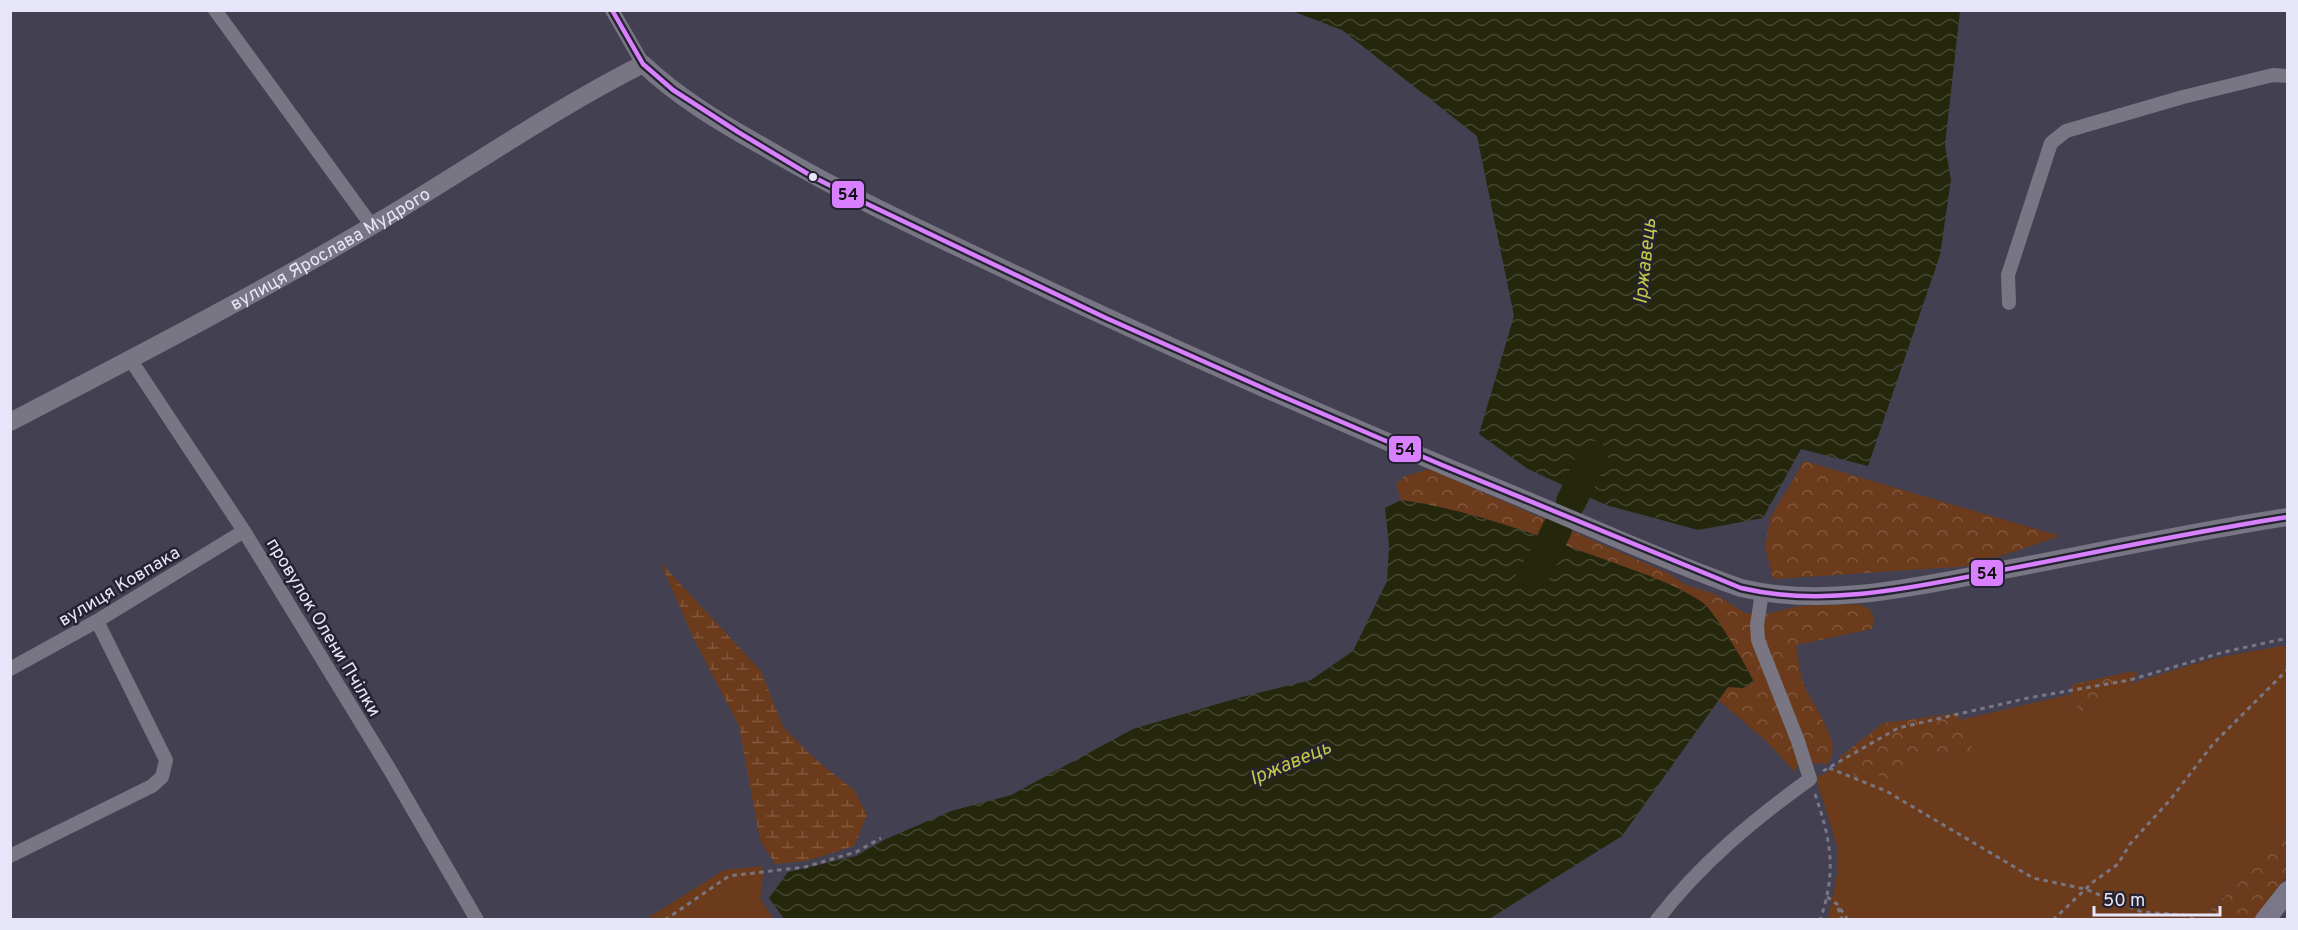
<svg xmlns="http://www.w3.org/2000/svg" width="2298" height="930" font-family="Overpass,sans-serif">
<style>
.grass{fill:#6c3b1b}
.forest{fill:url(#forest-crowns)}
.wetland{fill:url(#wetland-marsh)}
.water{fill:url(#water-waves)}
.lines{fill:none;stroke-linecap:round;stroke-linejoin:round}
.river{stroke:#25270c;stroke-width:30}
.path{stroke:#797683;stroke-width:3;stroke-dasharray:4.5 4.5;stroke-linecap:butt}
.minor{stroke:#787683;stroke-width:14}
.tertiary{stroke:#787683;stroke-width:18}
.secondary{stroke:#7a7888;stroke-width:20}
.bus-1-casing{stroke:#252331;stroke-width:9}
.bus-1{stroke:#d880ff;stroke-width:4.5}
.bus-dot{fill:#e7e5f9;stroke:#252331;stroke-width:2}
.labels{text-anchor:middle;stroke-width:5;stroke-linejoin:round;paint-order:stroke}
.street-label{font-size:18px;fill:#e7e5f9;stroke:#252331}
.water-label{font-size:20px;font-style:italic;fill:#c2c745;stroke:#252331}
.line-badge{stroke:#252331;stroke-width:2}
.pale-badge-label{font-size:16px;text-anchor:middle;font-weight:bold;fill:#111}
</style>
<defs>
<pattern id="forest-crowns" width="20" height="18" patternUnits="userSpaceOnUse" patternTransform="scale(1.5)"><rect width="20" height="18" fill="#6c3b1b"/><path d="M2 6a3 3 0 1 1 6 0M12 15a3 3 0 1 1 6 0" fill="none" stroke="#81573d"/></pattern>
<pattern id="wetland-marsh" width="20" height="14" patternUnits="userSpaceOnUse" patternTransform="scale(1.5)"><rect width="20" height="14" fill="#6c3b1b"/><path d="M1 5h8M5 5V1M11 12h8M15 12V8" fill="none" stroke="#81573d"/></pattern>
<pattern id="water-waves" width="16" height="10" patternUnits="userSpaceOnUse" patternTransform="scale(1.5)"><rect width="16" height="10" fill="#25270c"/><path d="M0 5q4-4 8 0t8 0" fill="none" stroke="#454630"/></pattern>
</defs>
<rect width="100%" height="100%" fill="#434052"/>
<path class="grass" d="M2287,645V827L2249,874L2200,919H1828L1837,875V846L1816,778L1837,767L1840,757L1852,774H1875L1878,772L1905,775L1916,758L1926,752L1953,758L1970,731L1960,720L2072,694L2076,698L2077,709L2082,716L2091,715L2097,700L2117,692L2135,682L2211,659Z
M762,866L763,877L760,898L773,919H646L724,870Z"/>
<path class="forest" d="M1804,461L2060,536L1971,566L1773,579L1765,547L1770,518Z
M1429,469L1668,573L1686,585L1715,594L1745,613L1767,614L1800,606L1859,604L1869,609L1874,617L1872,629L1796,645C1798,657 1799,670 1803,682C1810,704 1846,744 1827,764L1812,763L1805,743L1795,772L1765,740L1718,700L1728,687L1743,688L1753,682C1748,668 1713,609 1702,602C1674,584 1634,570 1602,559C1537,535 1470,510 1401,500L1396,485L1403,477Z
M2133,671L2137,674C2134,684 2113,699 2103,703L2097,700L2091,715L2082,716L2077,709L2076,698L2072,694L2071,687L2074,684Z
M1958,713L1960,720L1970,731L1973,745L1966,756L1953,758L1926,752L1915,759L1900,785L1886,786L1880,781L1878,772L1874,780C1858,786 1848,768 1840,757L1883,723Z
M2287,827V876L2254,919L2200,920L2249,874Z"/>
<path class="wetland" d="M660,562L761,671L783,727L816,760L854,790L867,815L854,846L806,861L775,864L760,840L739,726L694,639Z"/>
<path class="water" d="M1292,11H1960L1945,145L1951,180L1940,255L1868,466L1801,449L1763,518L1698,530L1606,505L1528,469L1479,434L1514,316L1477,136L1342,30Z
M1401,500C1472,510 1539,536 1606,560C1636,571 1676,584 1702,602C1713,609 1748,668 1754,682L1743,688L1728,687L1622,836L1489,919L785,920L769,898L788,872L856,856L886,839L951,811L1011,795L1133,729L1238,698L1311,680L1353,651L1387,581L1389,545L1385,508Z"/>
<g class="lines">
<path class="river" d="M1571,502L1593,456
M1531,576L1539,567L1557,529"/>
<path class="path" d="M1829,768L1886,791L2033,878L2085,889L2142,912L2185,915L2195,920
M1823,771L1898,728L2028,698L2130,680L2224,652L2288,638
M1815,794C1831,840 1837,872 1820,920
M1827,897L1837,904L1848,920
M1838,908L1842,920
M665,920L729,876L805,867L856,852L881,838
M2053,920L2093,882L2118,864L2130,844L2170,800L2213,744L2288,669"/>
<path class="minor" d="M215,10L372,226
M612,10L643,64
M2009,303L2008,275L2051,143L2066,131L2183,97L2273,75L2288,76
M130,359L244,531L390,770L477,920
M10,669L97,621L244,531
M10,856L152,786L162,777L166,760L97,621
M1657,920C1700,864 1753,820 1810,779L1798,741L1758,640L1757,625L1762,592"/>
<path class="tertiary" id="s1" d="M10,422C131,359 253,296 370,227C461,174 548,112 643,64C679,98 721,123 764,147C847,196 934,236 1021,277C1183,354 1348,426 1514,495C1589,526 1664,561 1741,588C1825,608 1915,587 1997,571C2094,553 2190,532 2288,517"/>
<path class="secondary" d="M2265,920L2288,891"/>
<g class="bus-1-casing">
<path id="bus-1" d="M612,10L643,64L673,90L738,132L813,177L863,202L1106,318L1279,395L1442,465L1741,588C1825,608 1915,587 1997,571C2094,553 2190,532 2288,517"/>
</g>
<use href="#bus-1" class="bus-1"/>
</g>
<circle class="bus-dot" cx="813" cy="177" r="5"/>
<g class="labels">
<g class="street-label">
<text dy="6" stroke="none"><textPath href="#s1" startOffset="364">вулиця Ярослава Мудрого</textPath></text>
<text transform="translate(119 586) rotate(-31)" y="6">вулиця Ковпака</text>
<text transform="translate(324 627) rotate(59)" y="6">провулок Олени Пчілки</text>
</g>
<g class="water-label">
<text transform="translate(1644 261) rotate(-84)" y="7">Іржавець</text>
<text transform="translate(1290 762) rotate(-23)" y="7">Іржавець</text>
</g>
</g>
<g class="line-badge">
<rect x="831" y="180" width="34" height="29" rx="6" fill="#d880ff"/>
<rect x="1388" y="435" width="34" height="28" rx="6" fill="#d880ff"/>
<rect x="1970" y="559" width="34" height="28" rx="6" fill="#d880ff"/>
</g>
<g class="pale-badge-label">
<text x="848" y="200">54</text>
<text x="1405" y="455">54</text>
<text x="1987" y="579">54</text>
</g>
<rect width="2298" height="930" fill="none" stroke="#e7e5f9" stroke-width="24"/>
<path d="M2094 906v9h126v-9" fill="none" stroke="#e7e5f9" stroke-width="3"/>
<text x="2103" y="906" font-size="18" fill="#e7e5f9" stroke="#252331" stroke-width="4.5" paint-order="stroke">50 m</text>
</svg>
